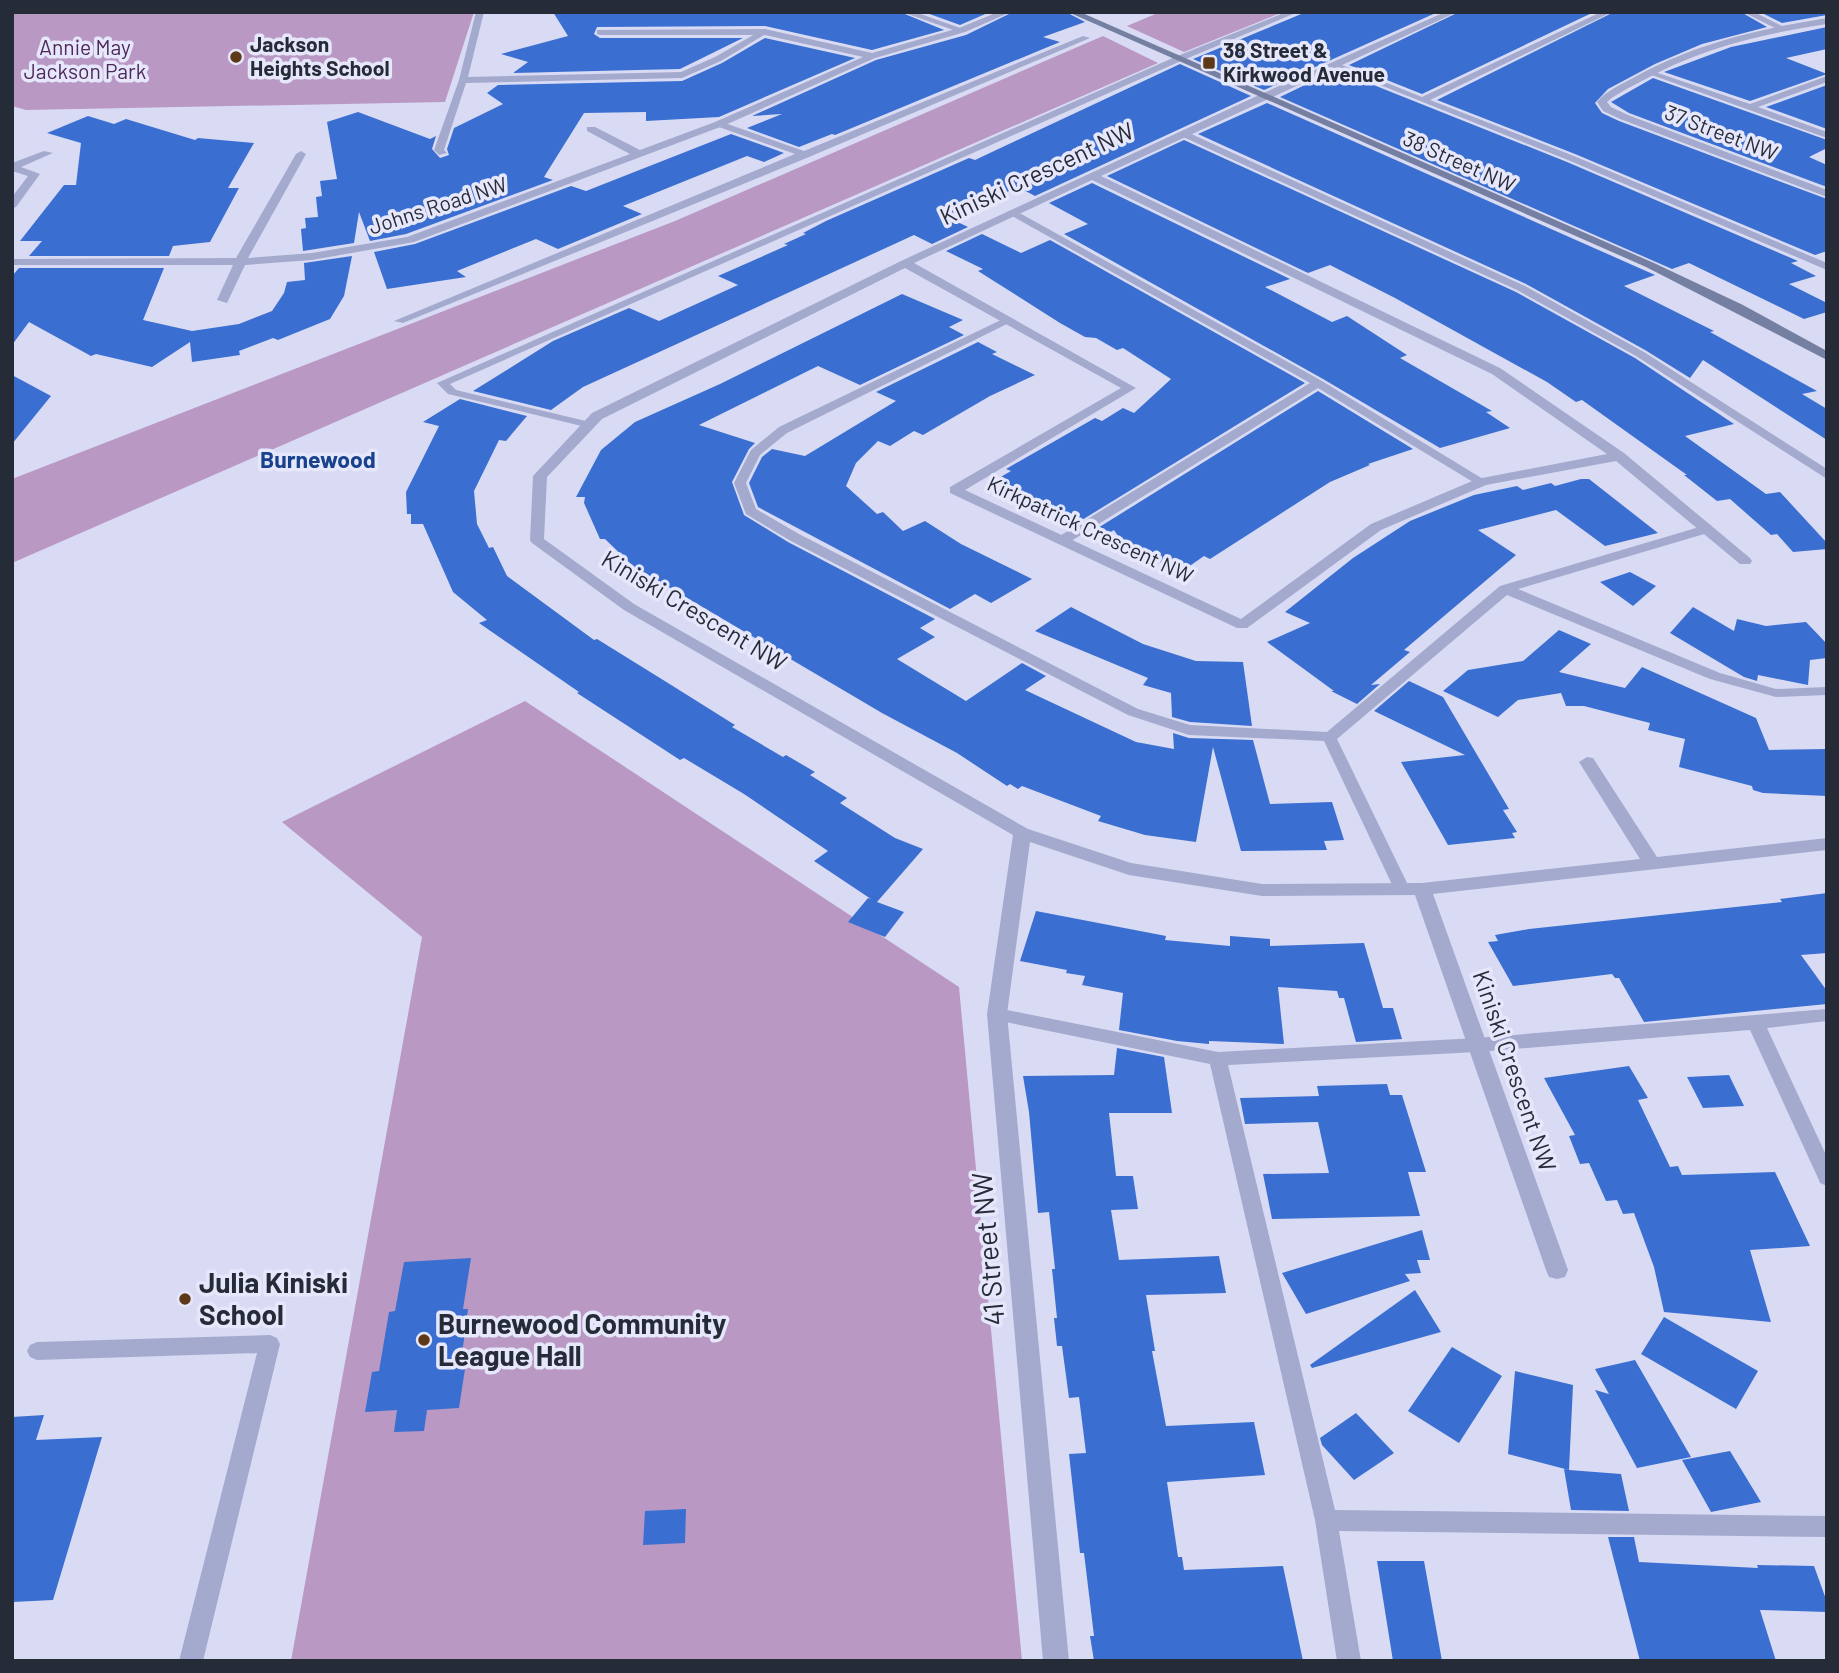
<svg xmlns="http://www.w3.org/2000/svg" width="1839" height="1673" font-family="Barlow,sans-serif">
<style>
.green{fill:#b998c4}
.building{fill:#3a6fd1}
.lines{fill:none;stroke-linecap:round;stroke-linejoin:round}
.lane{fill:#a4aacd;fill-rule:evenodd}
.street{fill:#a4aacd;fill-rule:evenodd}
.secondary{fill:#757fa1;fill-rule:evenodd}
.poi-dot{fill:#5d3918;stroke:#e6e7fb;stroke-width:2.5}
.labels{text-anchor:middle;stroke-width:7;stroke-linejoin:round;paint-order:stroke}
.far-poi-label{font-size:21px;font-weight:bold;fill:#262b38;stroke:#e6e7fb;text-anchor:start}
.far-park-label{font-size:21px;fill:#4d2858;stroke:#e6e7fb}
.far-street-label{font-size:21px;fill:#262b38;stroke:#e6e7fb}
.far-quarter-label{font-size:23px;font-weight:bold;fill:#18428e;stroke:#e6e7fb}
.street-label{font-size:24px;fill:#262b38;stroke:#e6e7fb}
.near-street-label{font-size:28px;fill:#262b38;stroke:#e6e7fb}
.near-poi-label{font-size:28px;font-weight:bold;fill:#262b38;stroke:#e6e7fb;text-anchor:start}
</style>
<rect width="100%" height="100%" fill="#d9dbf4"/>
<path class="green" d="M12,12H474L445,102L26,110L12,106Z
M1160,12H1283L1184,52L1127,26Z
M1103,36L1158,63L12,563V479L675,221Z
M525,701L959,987L1022,1661H291L422,937L282,822Z"/>
<path class="building" d="M553,12H900L944,30L872,50L765,26L597,27L594,34L600,38H743L680,69L513,73L528,62L501,54L568,36Z
M924,12H990L960,25Z
M1013,12H1066L1085,22L1043,37L1060,42L835,135L832,134L799,147L747,128L782,114L752,116L876,60L966,35Z
M1306,12H1438L1264,90L1193,59Z
M1459,12H1594L1422,94L1349,65Z
M1614,12H1741L1767,27L1702,44L1655,64L1608,89L1595,103L1602,113L1619,121L1827,199V251L1815,255L1575,154L1437,100Z
M1760,12H1827V15L1782,23Z
M1827,27V49L1786,58L1827,74L1750,101L1664,72L1731,47Z
M765,38L855,58L719,117L646,121V112L584,113L544,177L553,180L406,234L370,241L359,212L354,243L303,251L301,229L306,228L305,218L318,217L316,197L322,196L320,181L337,179L327,122L358,112L430,139L436,136L432,149L440,158L449,155L447,149L454,128L503,104L487,93L498,85L682,81L722,63Z
M1180,64L1251,96L1035,196L1018,187L949,218L968,227L932,244L914,235L583,387L551,410L473,391L553,341L629,308L659,321L738,285L718,276L788,245L784,244L806,234L803,233L826,221L969,158L975,160Z
M1336,70L1567,162L1798,261L1791,263L1816,276L1789,284L1827,303V312L1804,319L1689,263L1672,269L1280,97Z
M1653,78L1827,140V148L1809,157L1827,165V187L1629,113L1611,102Z
M1827,85V129L1766,107Z
M1267,103L1655,275L1624,286L1714,331L1710,332L1817,391L1802,394L1827,409V440L1703,360L1690,378L1645,350L1526,284L1198,134Z
M88,116L114,124L126,119L195,140L198,138L254,143L228,188H239L210,242L173,246L169,256H29L42,241H20L64,185H76L81,143L47,133Z
M731,134L784,153L764,162L747,156L623,206L642,214L558,249L536,239L457,271L466,277L387,289L374,252L415,244L571,186L586,191Z
M1184,140L1516,292L1635,358L1734,424L1685,436L1766,494L1780,492L1827,543V549L1793,552L1777,534L1771,535L1730,499L1717,501L1684,475H1687L1582,400L1576,402L1547,382L1395,298L1330,265L1308,273L1107,176Z
M1092,183L1290,279L1265,287L1332,322L1347,316L1407,355L1400,358L1492,411L1486,412L1510,428L1440,448L1323,379L1064,234L1088,224L1049,203Z
M982,234L1021,253L1050,240L1305,383L1077,523L1037,504L992,482L1011,471L1006,469L1095,418L1102,421L1123,408L1134,413L1171,379L1123,348L1117,350L1096,338L1085,337L1060,323L978,271L983,269L946,251Z
M352,256L344,296L330,319L278,340L273,338L239,351L240,355L192,362L190,342L152,367L96,354L91,356L29,322L12,345V276L19,268H164L143,320L192,331L239,324L272,311L284,293L287,282L305,280L304,263Z
M902,294L963,320L949,327L964,335L860,385L818,366L699,425L755,443L749,449L732,482L744,515L788,542L935,619L920,628L935,637L897,659L966,701L1022,663L1046,676L1025,690L1136,742L1174,749L1173,733L1189,738L1253,740L1270,804L1332,802L1344,840L1324,841L1327,850L1241,851L1213,747L1196,842L1145,835L1098,821L1101,816L1022,786L1018,789L1010,784L1007,786L957,753L882,713L633,566L605,539H600L584,503L585,497H576L601,450L635,422L720,384Z
M978,342L997,352L992,354L1035,375L990,396L923,435L914,431L890,446L878,441L856,463L846,486L877,514L883,512L903,531L925,521L961,544L1032,579L991,603L975,594L950,609L758,507L749,483L762,457L772,449L805,456L896,401L876,392Z
M12,375L51,396L12,444Z
M1318,391L1413,449L1368,464L1370,465L1330,482L1210,559L1204,556L1181,572L1124,545L1114,530L1104,536L1093,531Z
M460,399L527,416L506,441L499,440L474,491L477,524L489,548L493,547L507,576L594,640L597,639L668,683L735,725L732,727L783,757L786,755L815,772L810,775L847,798L840,803L895,838L923,849L877,902L904,912L885,937L848,922L868,898L871,899L814,861L828,851L744,794L684,758L680,760L577,693L579,692L479,623L487,620L453,592L423,524H411V514H407L406,492L439,426L423,422Z
M1581,479H1589L1658,533L1605,546L1556,510L1478,530L1516,555L1404,650L1410,652L1371,685L1380,684L1357,704L1331,691H1334L1267,642L1310,623L1285,612L1353,558L1410,521L1474,495L1517,486L1523,490L1551,483L1555,486Z
M1630,572L1656,586L1633,606L1600,582Z
M1071,607L1143,644L1171,653L1196,661L1243,662L1252,726L1190,722L1172,717L1171,693L1143,685L1148,678L1035,631Z
M1693,607L1734,631L1737,619L1766,626L1806,622L1827,644V658L1810,660L1808,685L1758,675L1757,681L1744,677L1670,633Z
M1559,630L1591,644L1559,672L1625,688L1642,667L1756,718L1769,750L1827,749V796L1763,793L1753,790L1752,786L1679,767L1685,739L1648,730L1650,723L1584,706H1566L1561,693L1518,700L1498,717L1443,691L1468,670L1523,661Z
M1409,681L1443,697L1509,809L1503,810L1517,832L1512,833L1515,838L1448,845L1401,762L1465,755L1374,711Z
M1827,893V953L1801,955L1827,991V1004L1644,1022L1619,978H1615L1612,974L1513,986L1488,942L1498,941L1495,935L1529,929L1782,902L1780,899Z
M1036,911L1166,936L1165,940L1230,946V936L1270,939V946L1364,943L1383,1008H1393L1402,1039L1356,1042L1344,998H1339L1337,991L1278,987L1284,1044L1209,1041V1044L1177,1041L1119,1030L1123,993L1082,985L1085,976L1066,973L1067,970L1020,961Z
M1117,1048L1164,1057L1172,1113H1109L1116,1176H1133L1138,1209L1111,1210L1119,1260L1219,1256L1226,1293L1146,1295L1155,1351H1152L1166,1426L1254,1422L1265,1475L1167,1482L1178,1557H1182L1184,1570L1283,1566L1303,1661H1094L1090,1636H1094L1084,1553H1080L1069,1454L1086,1453L1079,1397L1069,1398L1062,1346H1057L1054,1318H1057L1052,1269H1055L1049,1212L1038,1213L1029,1112L1023,1076L1114,1075Z
M1629,1066L1648,1098L1638,1100L1670,1167L1678,1166L1682,1175L1775,1172L1810,1246L1750,1250L1771,1322L1664,1312L1654,1267L1634,1213L1623,1214L1617,1200L1606,1201L1589,1163L1580,1164L1569,1136L1575,1135L1544,1078Z
M1729,1075L1744,1106L1703,1108L1687,1077Z
M1387,1084L1390,1095H1402L1426,1172H1408L1420,1216L1272,1219L1263,1174L1329,1173L1318,1122L1245,1124L1240,1098L1319,1096L1317,1086Z
M1422,1230L1430,1260H1417L1421,1273L1405,1274L1410,1281L1306,1314L1282,1273Z
M471,1258L463,1309H468L460,1369H465L459,1408L427,1410L424,1431L394,1432L397,1410L365,1412L372,1372L379,1371L389,1312L395,1311L404,1262Z
M1415,1290L1441,1332L1312,1368L1310,1365Z
M1664,1317L1758,1371L1736,1409L1641,1354Z
M1452,1347L1502,1376L1459,1443L1408,1411Z
M1635,1360L1691,1457L1637,1468L1595,1390L1609,1394L1595,1369Z
M1515,1371L1573,1385L1569,1470L1621,1474L1629,1511L1571,1510L1564,1469L1569,1470L1508,1454Z
M1356,1413L1394,1453L1354,1480L1322,1445L1320,1438Z
M44,1415L36,1440L102,1437L53,1600L12,1602V1417Z
M1730,1451L1761,1502L1711,1512L1682,1460Z
M686,1509L685,1543L643,1545L645,1511Z
M1608,1537H1634L1639,1562L1758,1568L1757,1565L1814,1566L1827,1602V1612L1760,1610L1776,1661H1640Z
M1377,1561H1424L1442,1661H1393Z"/>
<g class="lines">
<path class="lane" d="M476,12H484L468,77L681,72L715,57L762,30L769,32L721,61L682,78L466,83L444,150L447,153L439,155L434,150L459,80Z
M902,12H915L966,30L959,32Z
M1286,12H1298L1181,61L450,384L456,390L590,422V428L448,394L437,383L1175,57Z
M1601,12H1612L1430,100L1574,156L1827,263V270L1568,160L1330,65L1337,63L1422,97Z
M1743,12H1754L1786,28L1779,30Z
M1083,36L1090,38L809,157L403,323L394,321L795,154L716,126V122H722L804,151Z
M1649,70L1750,104L1827,76V82L1758,107L1827,132V138L1649,74Z
M1181,132H1187L1525,286L1644,352L1827,469V479L1636,356L1517,290L1181,136Z
M1016,211L1322,381L1488,482L1482,486L1478,485L1318,388L1068,543H1058V537L1310,383L1012,216L1011,214Z
M1007,317L1011,318V322L787,433L760,455L746,483L756,509L799,534L1138,709L1190,725L1327,732L1500,586L1706,525L1711,526V532L1518,589L1720,673L1776,689L1827,687V695L1776,697L1710,679L1507,595L1337,739L1410,889L1402,895L1396,893L1324,741L1189,735L1128,715L789,540L746,514L734,483L751,450L779,427Z
M997,1008L1218,1052L1477,1038L1827,1009V1021L1767,1028L1827,1157V1186L1820,1183L1818,1178L1750,1030L1477,1052L1228,1065L1335,1510L1827,1516V1537L1339,1531L1361,1661H1337L1315,1520L1210,1064L991,1019L988,1014L991,1009Z
M270,1335L277,1338L280,1344L203,1661H179L257,1353L37,1360L30,1357L27,1351L30,1345L37,1342Z"/>
<path class="street" d="M998,12H1011L965,32L875,58L723,126L414,242L312,260L245,265L227,303L217,300L233,265H12V259L236,258L296,154L301,151L306,154L248,258L312,253L407,237L630,154L587,131V127H595L640,150L715,122L863,57L765,35H600L597,34V30L765,29L872,53L959,28Z
M1445,12H1457L1101,176L1500,368L1624,453L1750,558L1752,561L1750,564H1740L1616,461L1486,485L1381,530L1247,628H1237L950,493V487L1121,388L905,268L602,419L547,477L544,539L634,604L1028,829L1131,863L1262,884L1422,883L1640,859L1579,762L1587,757L1593,758L1657,857L1827,838V850L1433,894L1568,1270L1565,1277L1557,1279L1549,1277L1546,1270L1415,895L1262,896L1129,875L1030,842L1007,1014L1069,1661H1043L987,1014L1013,835L624,610L532,543L530,540L533,476L592,413L901,261L1259,95ZM1092,180L1492,374L1607,454L1477,479L1371,524L1241,619L965,490L1136,388L914,263Z
M1827,18V24C1760,34 1698,49 1640,82C1629,88 1616,94 1607,102L1611,107L1628,115L1827,190V197L1620,119L1603,111L1597,102C1606,91 1620,85 1633,78C1693,44 1758,29 1827,18Z
M44,151L53,153L21,167L40,174L16,207L12,208V197L28,176L12,171V163Z"/>
<path class="secondary" d="M1068,12H1080L1654,263L1743,305L1827,351V360L1646,267Z"/>
</g>
<g class="poi-dot">
<circle cx="236" cy="57" r="7"/>
<rect x="1202" y="56" width="14" height="14" rx="3.5"/>
<circle cx="185" cy="1299" r="7"/>
<circle cx="424" cy="1340" r="7"/>
</g>
<g class="labels">
<g class="far-poi-label">
<text x="250" y="52">Jackson<tspan x="250" dy="24">Heights School</tspan></text>
<text x="1223" y="58">38 Street &amp;<tspan x="1223" dy="24">Kirkwood Avenue</tspan></text>
</g>
<g class="far-park-label">
<text x="85" y="55">Annie May<tspan x="85" dy="24">Jackson Park</tspan></text>
</g>
<g class="far-street-label">
<text transform="translate(1721 133) rotate(21)" y="7">37 Street NW</text>
<text transform="translate(1459 162) rotate(24)" y="7">38 Street NW</text>
<text transform="translate(438 206) rotate(-18)" y="7">Johns Road NW</text>
<text transform="translate(1090 530) rotate(25)" y="7">Kirkpatrick Crescent NW</text>
</g>
<g class="far-quarter-label">
<text x="318" y="468">Burnewood</text>
</g>
<g class="street-label">
<text transform="translate(1037 174) rotate(-25)" y="8">Kiniski Crescent NW</text>
<text transform="translate(694 611) rotate(31)" y="8">Kiniski Crescent NW</text>
<text transform="translate(1514 1071) rotate(71)" y="8">Kiniski Crescent NW</text>
</g>
<g class="near-street-label">
<text transform="translate(988 1249) rotate(-95)" y="10">41 Street NW</text>
</g>
<g class="near-poi-label">
<text x="199" y="1293">Julia Kiniski<tspan x="199" dy="32">School</tspan></text>
<text x="438" y="1334">Burnewood Community<tspan x="438" dy="32">League Hall</tspan></text>
</g>
</g>
<rect width="1839" height="1673" fill="none" stroke="#262b38" stroke-width="28"/>
</svg>
